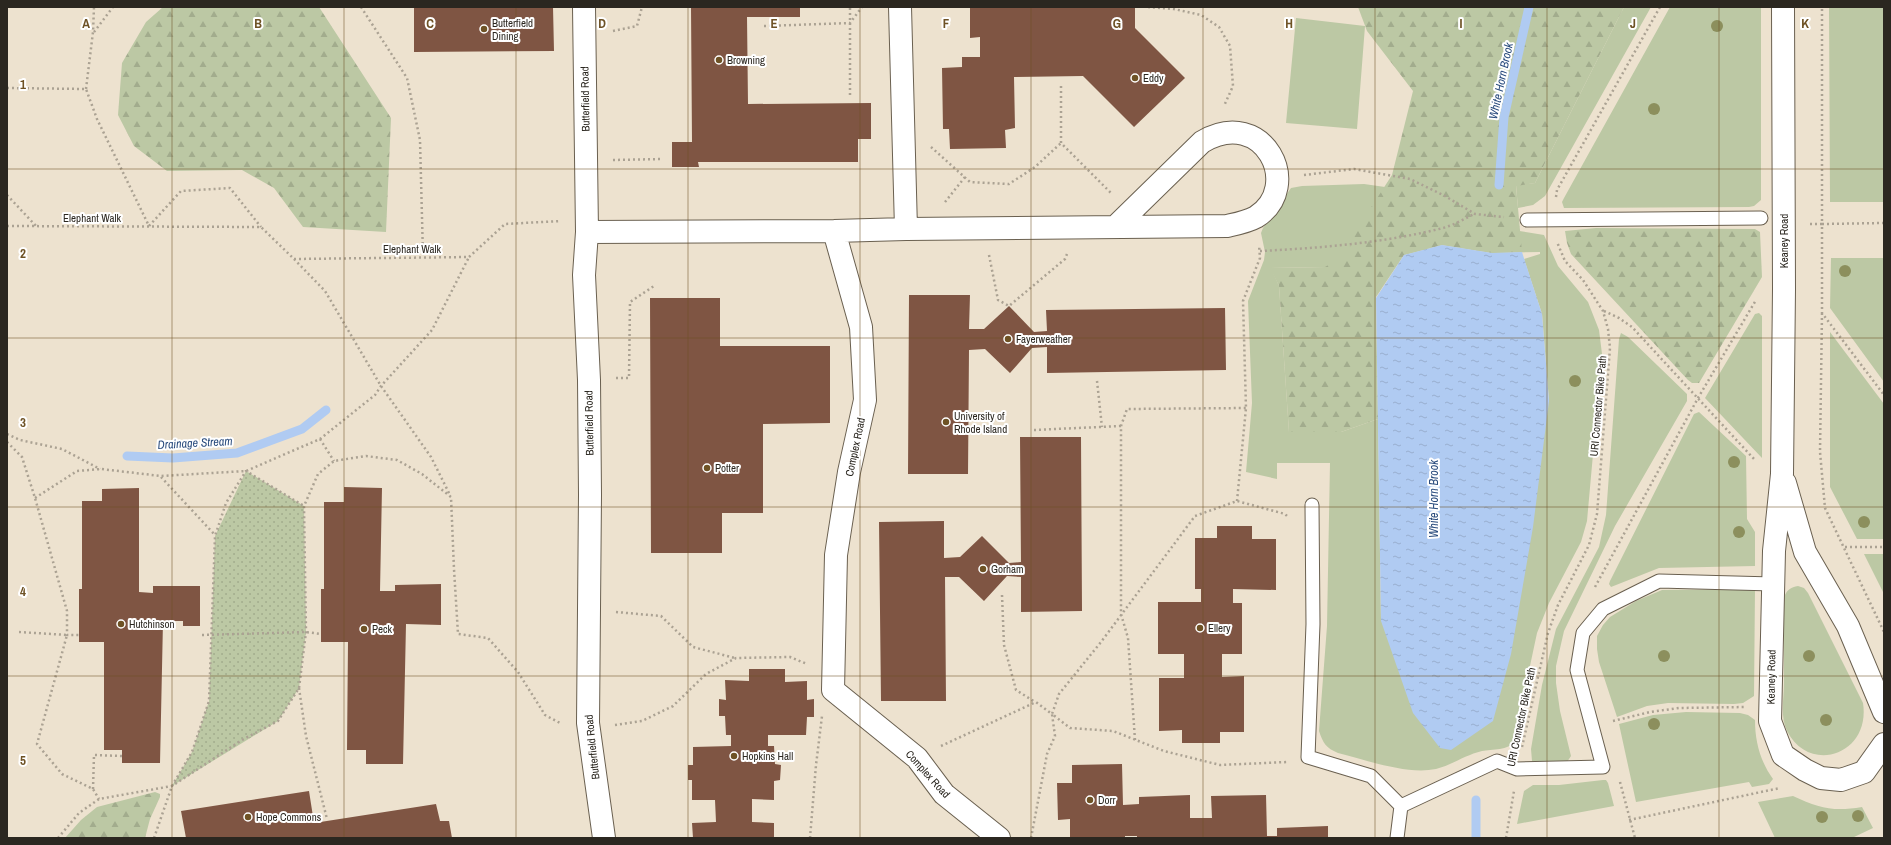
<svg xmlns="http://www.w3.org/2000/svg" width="1891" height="845" font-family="'Archivo Narrow',sans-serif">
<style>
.grass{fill:#bcc8a4;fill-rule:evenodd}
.forest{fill:url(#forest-firs)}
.park{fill:url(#park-dots)}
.water{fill:url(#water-ripples)}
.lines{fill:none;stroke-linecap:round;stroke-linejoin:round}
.stream{stroke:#b0cbf2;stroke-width:9}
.building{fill:#7f5543}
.lane-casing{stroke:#6a6050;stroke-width:15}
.street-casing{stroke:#6a6050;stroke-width:24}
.path{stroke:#aba293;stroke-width:2.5;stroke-dasharray:2 3;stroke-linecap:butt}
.lane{stroke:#fff;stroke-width:13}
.street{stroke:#fff;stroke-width:22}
.tree{fill:#8c8f5d}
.grid{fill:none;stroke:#6e5225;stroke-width:1;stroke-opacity:0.55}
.poi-dot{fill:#6e5225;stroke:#fff;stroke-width:1.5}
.labels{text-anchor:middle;stroke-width:4;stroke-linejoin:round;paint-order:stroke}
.poi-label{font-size:11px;fill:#2b2720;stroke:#fff;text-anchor:start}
.street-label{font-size:11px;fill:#2b2720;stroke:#fff}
.water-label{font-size:12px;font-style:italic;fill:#294b7d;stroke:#fff}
.grid-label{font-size:13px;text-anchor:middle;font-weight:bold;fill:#6e5225;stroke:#fff;stroke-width:4;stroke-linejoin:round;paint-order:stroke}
</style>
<defs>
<pattern id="forest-firs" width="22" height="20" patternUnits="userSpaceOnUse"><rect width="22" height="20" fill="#bcc8a4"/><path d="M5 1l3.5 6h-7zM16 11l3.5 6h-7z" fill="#a2ac8d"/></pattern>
<pattern id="park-dots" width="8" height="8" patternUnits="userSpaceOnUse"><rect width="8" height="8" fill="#bcc8a4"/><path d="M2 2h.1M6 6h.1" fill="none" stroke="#a2ac8d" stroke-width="1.8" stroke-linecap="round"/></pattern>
<pattern id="water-ripples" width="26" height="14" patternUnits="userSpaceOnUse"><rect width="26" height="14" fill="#b0cbf2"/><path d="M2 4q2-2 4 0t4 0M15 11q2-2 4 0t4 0" fill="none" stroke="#98aecf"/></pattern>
</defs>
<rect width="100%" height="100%" fill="#ede2cf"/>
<path class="grass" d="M1624,7H1651L1545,196L1533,205L1518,208L1516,185L1535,183Z
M1670,7H1761V200L1754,206L1749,207L1564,208L1562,202L1564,198Z
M1829,7H1884V202H1830Z
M1296,18L1365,26L1357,129L1286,123Z
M1364,184L1392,188L1513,230L1544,235L1558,266L1588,302L1599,330L1602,354L1587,521L1581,542L1549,603L1537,633L1514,741C1509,751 1492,749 1482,751C1465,755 1452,765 1436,769C1406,775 1367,760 1338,753C1326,748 1323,743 1319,731L1327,626L1330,463H1277V479L1246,472L1252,403L1248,301L1264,260L1265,252L1261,233L1263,228L1291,188L1302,186ZM1442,245L1492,253L1540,252V254L1524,259L1542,314L1549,401L1381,621L1378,419L1341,432H1289L1279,286L1271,268L1326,267L1404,255Z
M1831,258H1884V382L1830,308Z
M1759,313L1762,316V458L1705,398L1755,314Z
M1830,332L1884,404V539H1857L1830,487Z
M1621,333L1628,337L1687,394V401L1615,526L1564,631L1556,666V683L1560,711L1571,756L1567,762L1536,763L1532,761L1531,749L1542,685L1556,629L1599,547L1606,515L1619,339Z
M1699,412L1746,456L1747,519L1755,532V566L1659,568L1611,587L1609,584L1610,581L1694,414Z
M1864,554H1884V594Z
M1798,586L1804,588L1808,593L1863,703C1871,755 1809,775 1787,731C1780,717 1784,698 1784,683C1784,655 1784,626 1784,598C1786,590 1791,587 1798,586Z
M1755,589L1754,696L1743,703L1734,704L1668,703L1647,706L1617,717L1599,662L1597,649V636L1603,625L1610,617L1636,601L1662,590Z
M1686,712L1740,713L1748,715L1755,720C1755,741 1760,761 1773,779L1769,784L1752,787L1749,782L1636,802L1619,724L1653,715Z
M1603,780H1606L1608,783L1614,806L1517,824L1524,791L1533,785H1559Z
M1793,796C1819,808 1833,812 1862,807L1873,828L1852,838H1775L1758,802Z"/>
<path class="forest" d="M163,7H319L391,118L386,232L303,227L274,188L242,170L167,171L134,146L118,115L122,63L146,22Z
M1358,7H1624L1535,183L1516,186L1522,252L1492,253L1442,245L1404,255L1376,297L1378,419L1341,432H1289L1279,286L1270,268L1325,267L1349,252L1354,224L1361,223L1392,175L1413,91L1367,31Z
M1596,228L1755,229L1760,232L1762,277L1699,383H1692L1688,380L1571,254L1567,243L1565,231Z
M155,792L160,794V797L150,819L145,838H65L81,820L97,807Z"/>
<path class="park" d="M246,471L304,506L306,632L299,688L278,721L172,786L192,752L209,701L215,536Z"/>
<path class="water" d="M1442,245L1492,253L1522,252L1542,314L1549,401L1533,527L1511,654L1493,721L1451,750L1440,748L1413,713L1381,621L1376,298L1404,255Z"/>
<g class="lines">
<path class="stream" d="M1499,185L1504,117L1529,7
M127,456L173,458L237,453L302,429L326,410
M1476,800V838"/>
</g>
<path class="building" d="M414,7H553L554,51L414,52Z
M691,7H800V17H747L748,104L871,103V139H858V162H698L699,167H672V142H692Z
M970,7H1135V28L1185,78L1134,127L1083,76L1014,77L1015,128L1005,130L1006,148L950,149L949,129H943L942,68L962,67V57H980V37L970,38Z
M909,295H970L969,329H984L1009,306L1034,332L1047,331L1046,310L1225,308L1226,370L1047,373V347L1032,348L1010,373L985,349L969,350L968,474H908Z
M650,298H720V346H830V423L763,424V513H722V553H651Z
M1020,437H1081L1082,611L1021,612V577L1007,576L984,601L959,577H945L946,701H881L879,522L944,521V558L960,557L982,536L1009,563L1021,562Z
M344,487L382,488L380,591H395V585L441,584V625L406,624L403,764H366V750H347L348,642H321V589H324V502H344Z
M139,488V592L153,593V586H200V626H183V621H163L160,763H122V750H104V642H79V589H82V501H102V489Z
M1217,526H1252V539H1276V590L1233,589V603H1242V654H1222V677L1244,676V732H1220V743H1182V730L1159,731V678H1184V654H1158V602H1201V589H1195V538H1217Z
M749,669H785V682L807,681V700L814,699V717H807L806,735H768V746H774L775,764L781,765L780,780L774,781V800L752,799V822L774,823V838H693L692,823L716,822L715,800H692V780H688V765H693V747L731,746V735H726L725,716H719V699L726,700L725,680L749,681Z
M1122,764L1123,805L1139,804V797L1190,795V818H1212L1211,796L1266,795L1267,836H1277V828L1328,826V838H1137V836H1125V838H1070V819L1058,820L1057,783H1072V765Z
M309,791L314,823L436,804L440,821H449L452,838H186L181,811Z"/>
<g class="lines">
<g class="lane-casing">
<path id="lane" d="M1527,220L1761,218
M1312,505L1313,624L1308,757L1371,776L1401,806L1397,838
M1401,806L1497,761L1517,769L1603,767L1577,670L1583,633L1603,609L1659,581L1773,584"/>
</g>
<g class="street-casing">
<path id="street" d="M584,7L587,232L584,275L589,380L590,495L588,723L604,838
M900,7L906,229
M1783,7L1784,289L1782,474L1774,551L1770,721L1783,755L1805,770L1821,778L1841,780L1864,772L1884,744
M834,231L861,327L865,400L849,472L836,555L833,690L917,758L944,794L999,838
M587,232L834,231L906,229L1227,226C1236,224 1247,222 1256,217C1304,187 1264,105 1202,142L1115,227
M1785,483L1805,552L1848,626L1884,712"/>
</g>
<path class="path" d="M361,7L407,78L420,140L423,256
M1148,7L1174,9L1201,15L1219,27L1230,46L1233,86L1224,106
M764,26L850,23L862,7
M613,31L637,26L642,7
M94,32L113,7
M1061,86V143L1111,193
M7,88L86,89L97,119L149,226L181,191L230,188L261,227
M86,89L93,32L94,7
M850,95V7
M931,147L970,182L1009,184L1035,167L1061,143
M613,160L663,159
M1304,175L1354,169L1410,179L1445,196L1475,214L1504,217
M7,195L36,226
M1556,197L1557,190L1660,7
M945,202L965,177
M1884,223L1822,224V313L1884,395
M1810,224H1822V7
M7,226L261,227L294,259L469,257L505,224L561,221
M1260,251C1320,248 1384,243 1443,228C1454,225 1464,219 1474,214
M989,255L998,300L1009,306L1065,259L1067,254
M294,259L325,291L381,386L431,457L450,495
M1604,311L1619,318L1632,327L1754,459
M1822,313L1820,452L1825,508L1884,632
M616,378H629L630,302L654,286
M1097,381L1102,427
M1034,430L1121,426
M7,434L20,440L62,449L100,469
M320,439L334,461
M7,442L22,457L35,498L67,611V635H79
M161,477L215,535
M35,498L77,471L101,469L161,476L246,471L320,439L375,395L381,386L432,330L469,257
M1237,501L1246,408L1243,301L1260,258L1259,245
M1845,547H1884
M1595,587L1698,398L1756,300
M1002,595L1004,645L1016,690L1035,702
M616,612L661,616L693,647L735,658
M19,632L67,635L37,744L62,774L93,789L99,799
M202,635L306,632L321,634
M299,688L306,736L327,819
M1613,721L1650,712L1679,708L1745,707
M615,725L642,721L673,706L706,674L736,658L790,657L807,664
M1135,740L1128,638L1121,614V426L1127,409L1246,408
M941,746L1036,702L1052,714L1059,694L1101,642L1195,516L1237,501L1285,514L1289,518
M1522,747L1548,633L1558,605L1589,545L1597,514L1610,348L1608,329L1603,311L1583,280L1565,261L1557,242
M1620,782L1635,838
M93,789L94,755L122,756
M1629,820L1780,788
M58,838L79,813L99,799L172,786L242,740L278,721L299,688L306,632L304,506L318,474L334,461L366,456L397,460L422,474L451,497L454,569L458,634L488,638L518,672L545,715L560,723
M154,838L172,786L192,752L209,701L215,536L226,503L246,471L304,506
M810,838L816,765L822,716
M1031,838L1047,754L1055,736L1052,714L1070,728L1113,731L1164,751L1220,765L1287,762
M1506,838L1514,791"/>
<use href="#lane" class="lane"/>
<use href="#street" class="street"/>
</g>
<g class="tree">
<circle cx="1717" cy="26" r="6"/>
<circle cx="1654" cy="109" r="6"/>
<circle cx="1845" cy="271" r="6"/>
<circle cx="1575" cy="381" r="6"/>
<circle cx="1734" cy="462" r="6"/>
<circle cx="1864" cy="522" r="6"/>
<circle cx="1739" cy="532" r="6"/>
<circle cx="1664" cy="656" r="6"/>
<circle cx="1809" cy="656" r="6"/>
<circle cx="1826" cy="720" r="6"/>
<circle cx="1654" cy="724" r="6"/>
<circle cx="1858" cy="816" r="6"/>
<circle cx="1822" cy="817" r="6"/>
</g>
<path class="grid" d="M172,7V838M344,7V838M516,7V838M688,7V838M860,7V838M1031,7V838M1203,7V838M1375,7V838M1547,7V838M1719,7V838M7,169H1884M7,338H1884M7,507H1884M7,676H1884"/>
<g class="poi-dot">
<circle cx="484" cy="29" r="4"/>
<circle cx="719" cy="60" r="4"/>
<circle cx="1135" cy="78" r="4"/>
<circle cx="1008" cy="339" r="4"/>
<circle cx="946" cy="422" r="4"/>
<circle cx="707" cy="468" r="4"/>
<circle cx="983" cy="569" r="4"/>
<circle cx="121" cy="624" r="4"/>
<circle cx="1200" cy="628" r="4"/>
<circle cx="364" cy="629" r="4"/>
<circle cx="734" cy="756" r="4"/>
<circle cx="1090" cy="800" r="4"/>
<circle cx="248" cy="817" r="4"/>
</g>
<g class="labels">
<g class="poi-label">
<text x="492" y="27">Butterfield<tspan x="492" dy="13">Dining</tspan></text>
<text x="727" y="64">Browning</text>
<text x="1143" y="82">Eddy</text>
<text x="1016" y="343">Fayerweather</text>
<text x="954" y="420">University of<tspan x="954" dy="13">Rhode Island</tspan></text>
<text x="715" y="472">Potter</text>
<text x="991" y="573">Gorham</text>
<text x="129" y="628">Hutchinson</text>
<text x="1208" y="632">Ellery</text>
<text x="372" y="633">Peck</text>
<text x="742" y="760">Hopkins Hall</text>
<text x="1098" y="804">Dorr</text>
<text x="256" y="821">Hope Commons</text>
</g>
<g class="street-label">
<text transform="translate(585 99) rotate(-91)" y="4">Butterfield Road</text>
<text x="92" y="222">Elephant Walk</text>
<text transform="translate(1784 241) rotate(-90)" y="4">Keaney Road</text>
<text x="412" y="253">Elephant Walk</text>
<text transform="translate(1598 406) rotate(-85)" y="4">URI Connector Bike Path</text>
<text transform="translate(589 423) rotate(-91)" y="4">Butterfield Road</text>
<text transform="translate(855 447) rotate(-78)" y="4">Complex Road</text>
<text transform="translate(1771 677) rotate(-89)" y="4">Keaney Road</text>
<text transform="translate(1521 717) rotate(-78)" y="4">URI Connector Bike Path</text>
<text transform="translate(592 747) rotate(-96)" y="4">Butterfield Road</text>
<text transform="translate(928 774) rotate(48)" y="4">Complex Road</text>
</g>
<g class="water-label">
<text transform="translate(1501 81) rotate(-78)" y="4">White Horn Brook</text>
<text transform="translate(195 443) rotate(-3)" y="4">Drainage Stream</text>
<text transform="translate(1434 499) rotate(-90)" y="4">White Horn Brook</text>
</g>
</g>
<g class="grid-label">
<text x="86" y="28">A</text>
<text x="258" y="28">B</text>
<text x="430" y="28">C</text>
<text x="602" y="28">D</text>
<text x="774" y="28">E</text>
<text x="946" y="28">F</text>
<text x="1117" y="28">G</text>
<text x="1289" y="28">H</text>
<text x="1461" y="28">I</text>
<text x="1633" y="28">J</text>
<text x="1805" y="28">K</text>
<text x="23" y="89">1</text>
<text x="23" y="258">2</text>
<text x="23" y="427">3</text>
<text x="23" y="596">4</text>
<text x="23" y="765">5</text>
</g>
<rect width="1891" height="845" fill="none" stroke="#2b2720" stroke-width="16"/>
</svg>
